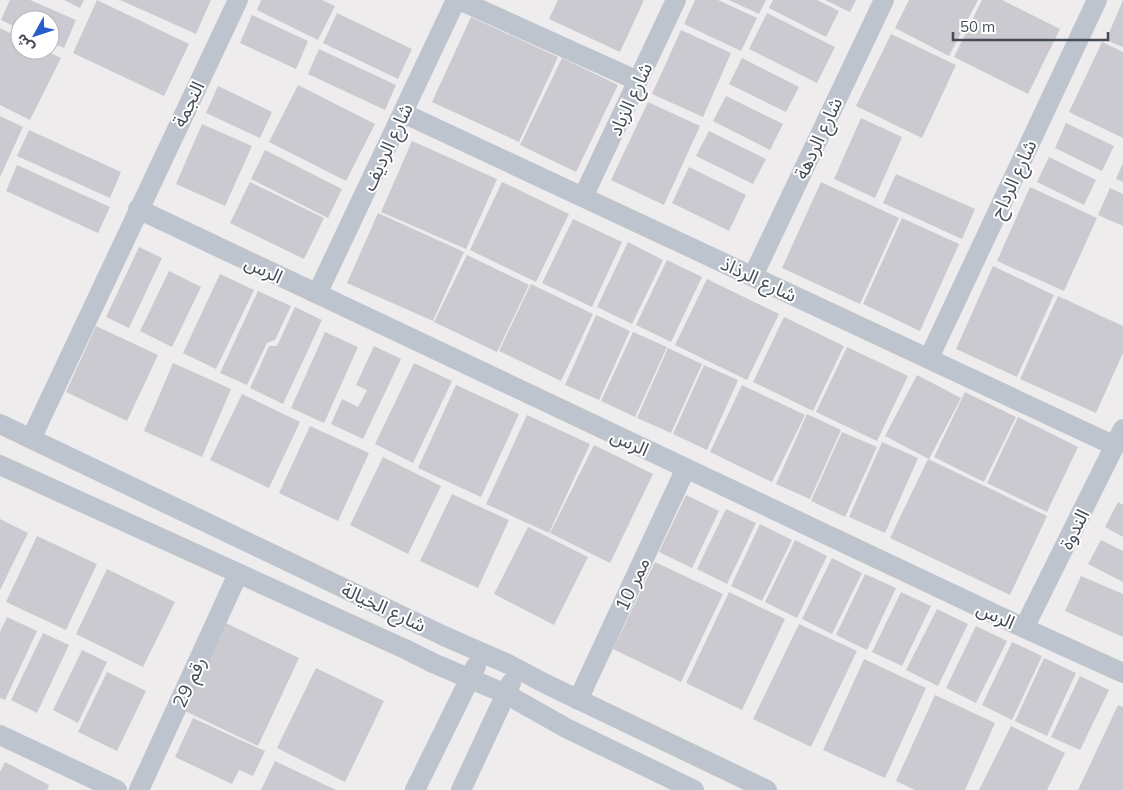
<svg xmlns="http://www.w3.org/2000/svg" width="1123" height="790" font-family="Mulish,'Noto Sans Arabic',sans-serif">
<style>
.building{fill:#cacad0}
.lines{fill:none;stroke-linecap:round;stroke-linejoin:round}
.minor{stroke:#bec4cd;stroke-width:20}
.labels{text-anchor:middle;stroke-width:4;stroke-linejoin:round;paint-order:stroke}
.street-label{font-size:19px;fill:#464d57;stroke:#fff}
</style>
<rect width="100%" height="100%" fill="#eeecec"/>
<path class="building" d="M10,0H30L76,20L64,48L50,42V20H20V29L1,20Z
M64,0H84L80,8Z
M97,0L189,44L164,96L73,53Z
M120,0H211L196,34Z
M261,0H322L335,6L318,40L257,10Z
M558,0H644L620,52L549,19Z
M695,0H718L757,18L741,51L684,24Z
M729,0H766L759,14Z
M773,0H817L839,11L826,37L769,8Z
M825,0H856L850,12Z
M909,0H978L949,56L895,28Z
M982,0H1002L1060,29L1028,94L954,57Z
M1123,0V47L1106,40Z
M337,13L412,49L398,79L323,43Z
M767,13L835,47L817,83L749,49Z
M252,15L308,41L296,69L240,43Z
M471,17L558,57L519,142L432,102Z
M0,28L20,38V50H44L61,58L30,120L0,105Z
M681,30L731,53L703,117L652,94Z
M891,34L956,65L922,138L856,106Z
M1102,42L1123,52V138L1069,112Z
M319,49L396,85L385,110L308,74Z
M562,58L618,85L576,172L520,145Z
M742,58L799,87L786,112L729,84Z
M298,85L375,124L346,181L269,142Z
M218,86L272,112L260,138L206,113Z
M726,96L783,124L770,150L713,121Z
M648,102L700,126L664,205L611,180Z
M0,116L23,127L0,177Z
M861,118L902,137L875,198L834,179Z
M1066,123L1114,146L1102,171L1055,148Z
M202,124L252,146L225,206L176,184Z
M29,130L121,172L110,198L17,156Z
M709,131L766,159L753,184L696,156Z
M412,141L497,179L466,249L381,212Z
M265,150L342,189L328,218L251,179Z
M1049,157L1096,180L1084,205L1037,182Z
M1123,163V182L1116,179Z
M17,165L110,207L98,233L6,191Z
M689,167L746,195L729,231L672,203Z
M896,174L975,209L962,239L883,203Z
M250,182L324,218L304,259L230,223Z
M502,182L569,214L536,282L470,250Z
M821,182L899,218L860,304L782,268Z
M1030,187L1097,218L1064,291L997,261Z
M1110,188L1123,194V226L1098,215Z
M378,213L464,252L433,321L347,283Z
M902,218L959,244L920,331L863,304Z
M573,219L622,242L592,307L542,283Z
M628,242L663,260L632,324L597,307Z
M139,247L162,258L129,328L106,317Z
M467,255L529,285L497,352L434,322Z
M667,260L702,277L671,342L636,325Z
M993,266L1054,295L1017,377L956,349Z
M169,271L201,287L172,347L140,331Z
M220,274L254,290L216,369L183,353Z
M707,279L779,314L747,380L675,345Z
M531,284L593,314L561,381L499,351Z
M258,291L291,306L275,340L267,343L247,385L220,373Z
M1058,296L1123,326V353L1096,413L1020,379Z
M295,307L322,320L283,404L250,388L269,346H277Z
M596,315L630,331L599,400L565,385Z
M784,317L844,346L813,411L753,382Z
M96,326L158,355L127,421L66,392Z
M325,332L358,347L324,423L291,408Z
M633,332L667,347L635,417L601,401Z
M374,346L401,359L363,439L331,424L342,399L358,407L367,390L356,385Z
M847,347L908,376L877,441L816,412Z
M668,348L702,364L671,433L637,418Z
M173,363L231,389L202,457L144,431Z
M414,363L452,381L413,463L375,444Z
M704,365L738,380L707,450L673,434Z
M917,375L961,398L929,459L885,436Z
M456,385L519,414L481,497L418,468Z
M742,385L805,415L772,482L710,452Z
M965,392L1016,417L984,482L934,457Z
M242,394L300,422L269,488L210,460Z
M807,414L841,430L810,499L776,484Z
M527,415L590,444L549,533L486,504Z
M1018,417L1078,447L1047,512L987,483Z
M310,426L369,453L338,521L279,493Z
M842,432L877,447L845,517L811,501Z
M882,442L918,458L885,533L849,517Z
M594,445L653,474L610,563L550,533Z
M383,457L441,486L408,554L350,525Z
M928,459L1047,516L1010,595L890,538Z
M452,494L509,520L478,588L420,561Z
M686,495L719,511L692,568L659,552Z
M1118,502L1123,505V537L1105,527Z
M726,509L756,523L727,584L697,569Z
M0,519L28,533L0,590Z
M760,524L792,540L762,601L731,586Z
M528,527L588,557L554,625L494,594Z
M37,536L97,564L66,630L6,602Z
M795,540L827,556L797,618L765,602Z
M1101,540L1123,551V582L1088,564Z
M832,558L862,573L832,634L802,619Z
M655,562L723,594L681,682L613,649Z
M107,569L175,602L143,667L76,634Z
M865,574L896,588L867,650L836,635Z
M1081,576L1123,594V637L1065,611Z
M729,592L785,619L742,710L686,683Z
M901,592L931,606L902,666L872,652Z
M937,609L968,624L938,686L906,670Z
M7,617L37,631L5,700L0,698V632Z
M226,623L299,658L258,746L185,711Z
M799,624L857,651L811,747L753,719Z
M976,626L1007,641L976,703L946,688Z
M43,633L69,645L37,713L11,700Z
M1012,642L1042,656L1012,720L982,705Z
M82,650L107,662L78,723L53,710Z
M1044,658L1076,673L1047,736L1015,721Z
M864,659L926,688L885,778L823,750Z
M316,668L384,701L345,782L277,748Z
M107,672L146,691L117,751L78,732Z
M1080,676L1109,690L1080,750L1051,737Z
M935,695L995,723L965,790H915L896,781Z
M1118,705L1123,707V790H1078Z
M193,718L265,751L253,776L239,770L232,784L175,757Z
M1011,726L1065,753L1047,790H979Z
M275,761L336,790H261Z
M5,762L49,785L47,790H0V772Z"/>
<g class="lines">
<path class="minor" d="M459,0L638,81
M403,113L1115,446
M583,197L676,0
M138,209L1024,628L1123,673
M753,276L884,0
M317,294L456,0
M929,358L1097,0
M0,424L444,636L508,664L546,684L767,790
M31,439L238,0
M0,465L405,649L433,663L506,694L566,728L694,790
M1024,628L1123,429
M578,700L686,468
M0,735L117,790
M139,790L238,574
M415,790L476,666
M461,790L511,683"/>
</g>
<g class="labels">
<g class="street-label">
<text transform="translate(630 99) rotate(-65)" y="7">شارع الزباد</text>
<text transform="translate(188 104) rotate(-64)" y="7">النجمة</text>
<text transform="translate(818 138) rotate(-65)" y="7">شارع الردهة</text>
<text transform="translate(387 147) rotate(-65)" y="7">شارع الرديف</text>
<text transform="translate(1013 179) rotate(-65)" y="7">شارع الرداح</text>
<text transform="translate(264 269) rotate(26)" y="7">الرس</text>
<text transform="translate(759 279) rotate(25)" y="7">شارع الرذاذ</text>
<text transform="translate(630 442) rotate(25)" y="7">الرس</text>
<text transform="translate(1074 529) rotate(-63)" y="7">الندوة</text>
<text transform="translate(632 584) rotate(-65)" y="7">ممر 10</text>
<text transform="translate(384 607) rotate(25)" y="7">شارع الخيالة</text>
<text transform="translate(996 615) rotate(25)" y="7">الرس</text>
<text transform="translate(189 682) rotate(-65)" y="7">رقم 29</text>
</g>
</g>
<g transform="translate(35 35) rotate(230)"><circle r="24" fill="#ffffff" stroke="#b5b8bc"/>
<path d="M0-4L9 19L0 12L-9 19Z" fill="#285dcc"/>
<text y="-8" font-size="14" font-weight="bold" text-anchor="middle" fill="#464d57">ش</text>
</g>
<path d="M953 32v8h155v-8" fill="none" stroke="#464d57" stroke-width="2.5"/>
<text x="960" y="32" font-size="15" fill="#464d57" stroke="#ffffff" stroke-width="4" paint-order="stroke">50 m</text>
</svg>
